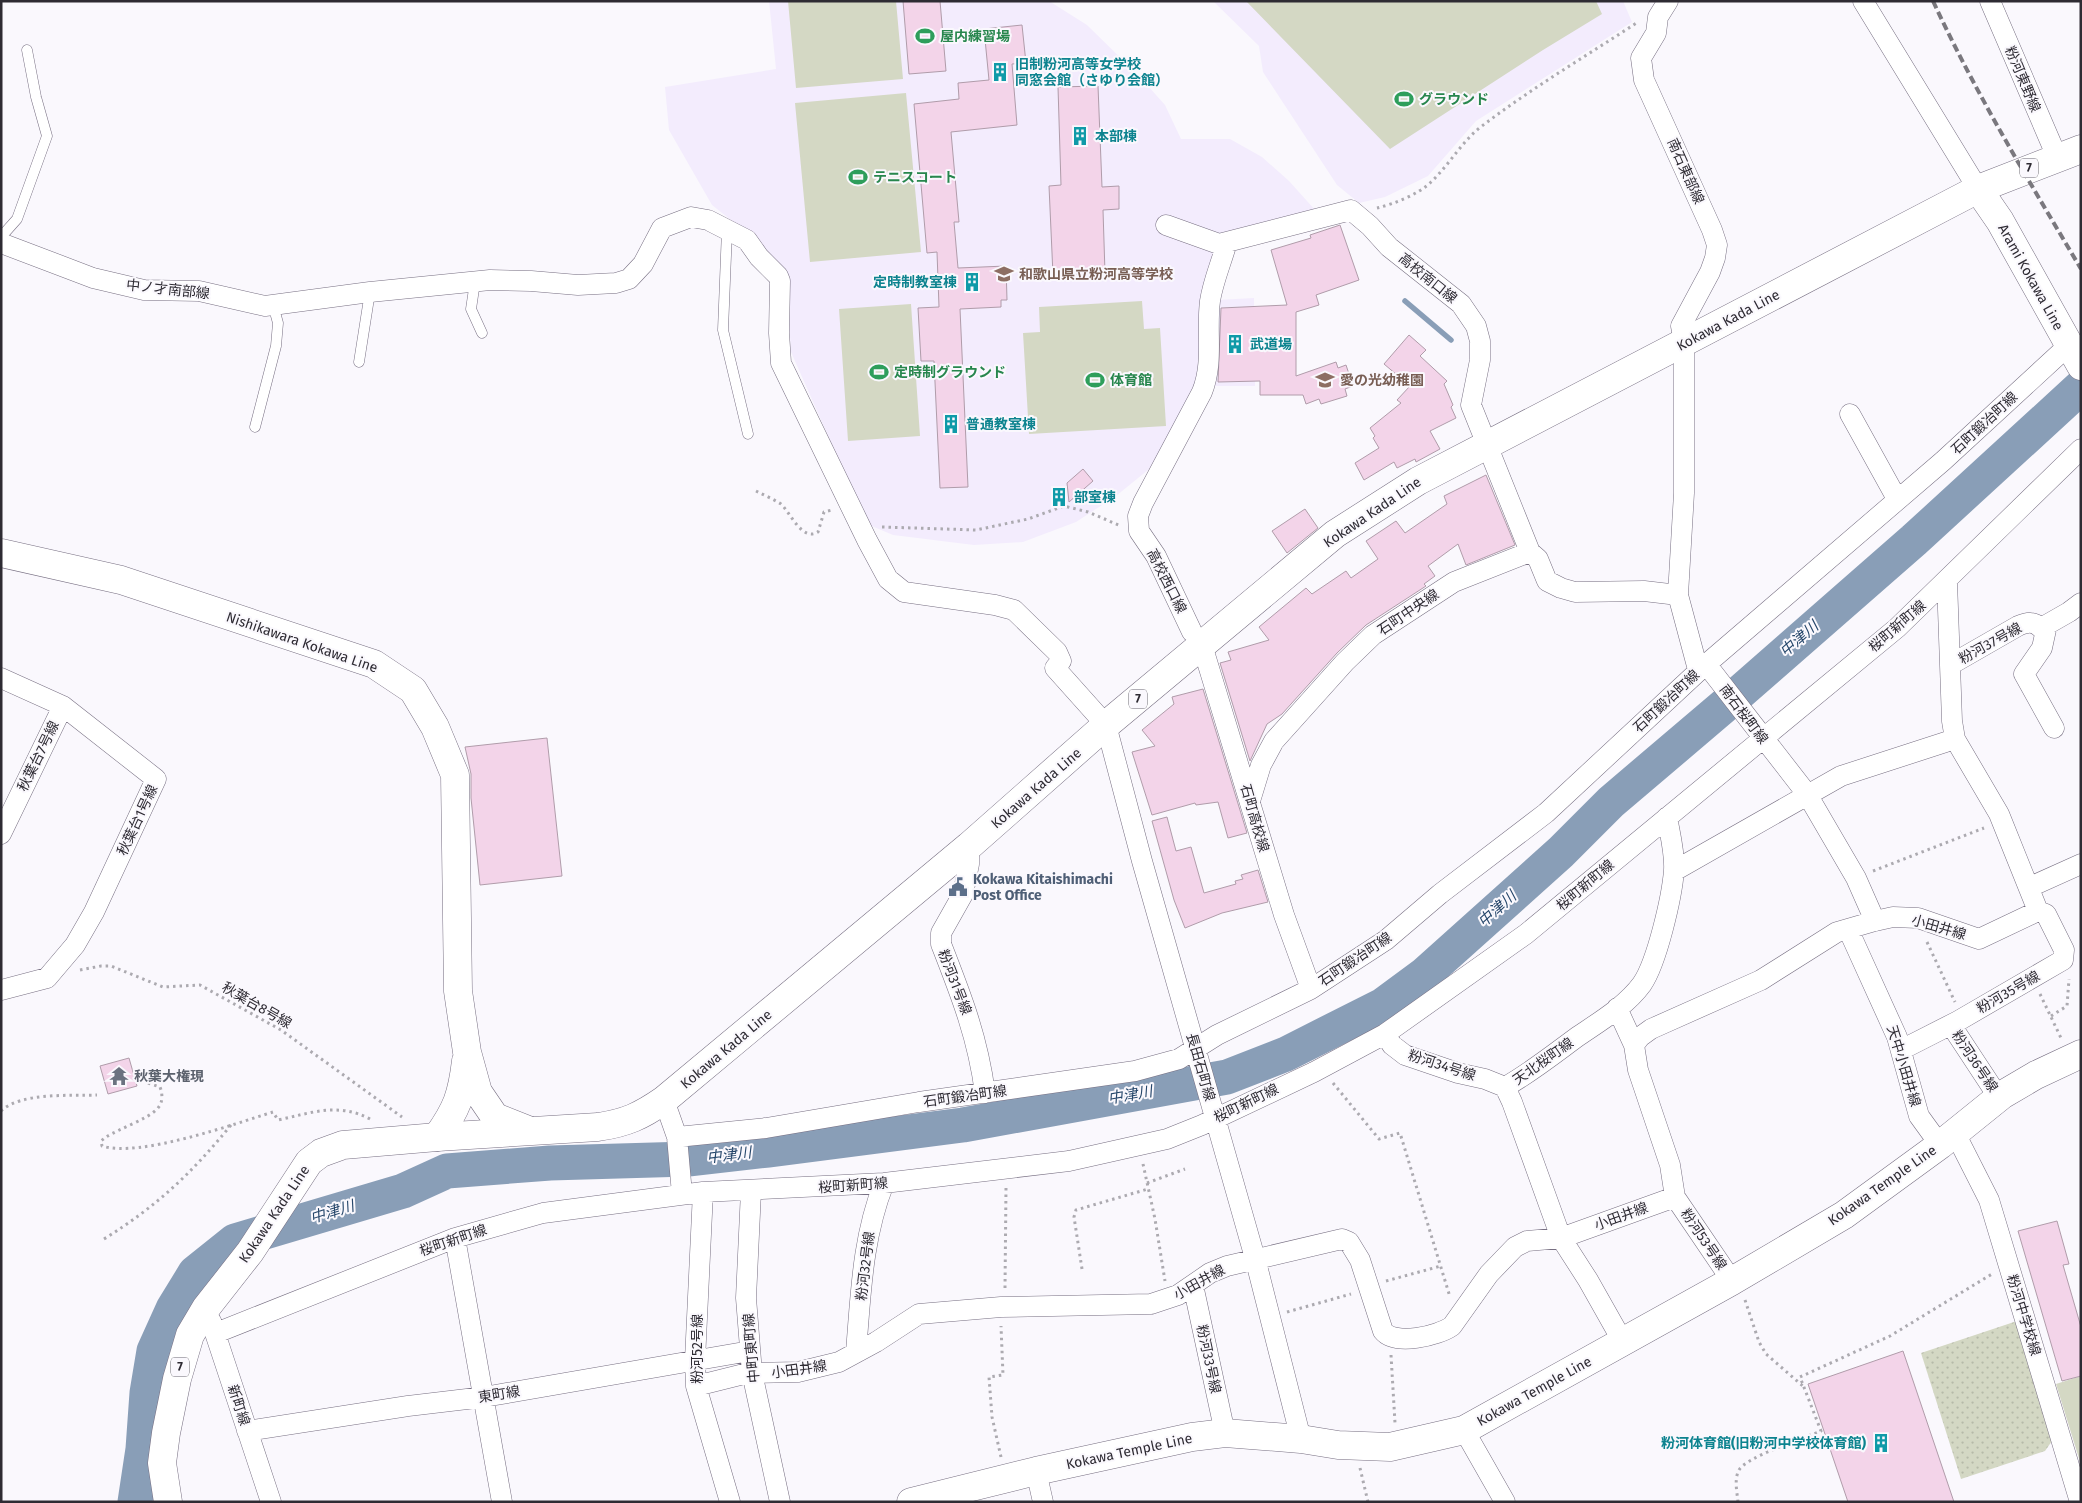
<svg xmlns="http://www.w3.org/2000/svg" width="2082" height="1503" font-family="'Fira Sans','Noto Sans JP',sans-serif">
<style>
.built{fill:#f3ecfd}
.grass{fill:url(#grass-dots)}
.pitch{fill:#d4d8c4}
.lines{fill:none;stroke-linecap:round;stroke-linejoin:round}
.stream{stroke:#899eb7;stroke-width:5.5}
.river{stroke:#899eb7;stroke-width:35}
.building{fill:#f3d4e9;stroke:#b09caa}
.lane-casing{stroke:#776f82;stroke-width:11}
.street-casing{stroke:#776f82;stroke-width:21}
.secondary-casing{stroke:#776f82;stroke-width:29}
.primary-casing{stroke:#776f82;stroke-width:29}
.path{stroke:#acaab0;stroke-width:3;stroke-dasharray:2.5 4;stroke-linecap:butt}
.lane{stroke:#fff;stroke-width:10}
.street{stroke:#fff;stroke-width:20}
.secondary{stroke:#fff;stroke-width:28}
.primary{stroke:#fff;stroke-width:28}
.rail{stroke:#7a787e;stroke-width:4;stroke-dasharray:8 4;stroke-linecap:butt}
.labels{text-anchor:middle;stroke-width:4;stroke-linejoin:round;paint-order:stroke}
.shield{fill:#faf8fd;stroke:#6b6870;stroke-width:1}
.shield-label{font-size:12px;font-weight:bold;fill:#2e2b33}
.leisure-label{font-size:14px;font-weight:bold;fill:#27864d;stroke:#faf8fd;text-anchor:start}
.culture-label{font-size:14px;font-weight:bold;fill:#0d838f;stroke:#faf8fd;text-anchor:start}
.street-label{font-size:14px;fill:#2e2b33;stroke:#faf8fd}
.education-label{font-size:14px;font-weight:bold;fill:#785e54;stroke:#faf8fd;text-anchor:start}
.service-label{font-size:14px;font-weight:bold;fill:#4e5e75;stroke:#faf8fd;text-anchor:start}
.worship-label{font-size:14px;font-weight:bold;fill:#5b616d;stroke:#faf8fd;text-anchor:start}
.water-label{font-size:15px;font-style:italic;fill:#25466a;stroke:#faf8fd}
</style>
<defs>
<pattern id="grass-dots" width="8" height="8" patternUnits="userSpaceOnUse" patternTransform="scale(1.25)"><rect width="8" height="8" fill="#d4d8c4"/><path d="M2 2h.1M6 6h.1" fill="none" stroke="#b6baa9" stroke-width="1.8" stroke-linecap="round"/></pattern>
</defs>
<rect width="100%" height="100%" fill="#faf8fd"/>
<path class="built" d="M769,1H1049L1087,25L1140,77L1165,105L1181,139H1230L1262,157L1289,181L1316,211L1234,232L1217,300L1254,298L1255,386H1201L1159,461L1116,496L1076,522L1023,542L974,545L893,535L867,524L791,352L786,276L751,236L712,205L669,130L665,87L776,69Z
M1213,1H1623L1632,22L1476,121L1428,176L1385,197L1359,203L1337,185L1263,72L1259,46Z"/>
<path class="grass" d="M2017,1321L2052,1441L2045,1451L1961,1479L1921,1353Z"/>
<path class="pitch" d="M788,1H896L903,79L796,88Z
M1246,1H1596L1602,14L1543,50L1390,149Z
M906,93L921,252L810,262L795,103Z
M1142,301L1144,329L1160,328L1166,426L1029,434L1023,333L1040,332L1039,307Z
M911,304L920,436L848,441L839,309Z
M2081,1376V1465L2056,1384Z"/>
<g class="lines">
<path class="stream" d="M1405,301L1451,340"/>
<path class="river" d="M135,1502L143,1449L147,1393L154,1351L173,1309L195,1273L235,1241L403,1191L447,1171L550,1163L688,1159L768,1150L963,1125L1227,1077L1286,1054L1383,1005L1425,974L1561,852L1611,802L1738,694L1914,540L2081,387"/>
</g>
<path class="building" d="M903,1H940L946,71L909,74Z
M1022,25L1026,63L1012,64L1017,125L951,132L959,222H954L958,268L1006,266L1007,300H1001V307L960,309L968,487L940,488L934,361H921L918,308L939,307L937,252L927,253L914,104L959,99L958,83L989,80L984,29Z
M1098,86L1102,187L1119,186V209L1103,210L1105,273L1053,275L1049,186L1061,185L1058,87Z
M1340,225L1359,280L1316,295L1319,305L1296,312V376L1336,362L1338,368L1346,365L1353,386L1345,389L1347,396L1321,404L1319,399L1306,404L1303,395H1260V381L1218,382L1221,308L1287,305L1271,250L1311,238L1310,235Z
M1409,335L1426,350L1420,356L1447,381L1444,384L1453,405L1451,407L1456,418L1430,431L1440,449L1416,462L1415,459L1397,468L1394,462L1364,480L1355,463L1379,448L1373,438L1375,436L1370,428L1401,403L1397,400L1410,386L1384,364Z
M1083,469L1093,481L1069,502L1067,483Z
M1486,475L1515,545L1466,565L1458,544L1428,566L1435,576L1424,584L1426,586L1366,625L1337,653L1282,714L1267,724L1250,761L1220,663L1231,660L1228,652L1269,640L1259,627L1306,588L1312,594L1346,571L1351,578L1378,559L1366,541L1396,521L1405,533L1447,504L1444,496Z
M1305,509L1318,528L1287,553L1272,531Z
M1203,689L1247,833L1228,838L1218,802L1196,805L1195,803L1152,815L1132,752L1155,746L1142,730L1174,704L1172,697Z
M547,738L562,876L480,885L471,798V774L465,747Z
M1167,817L1176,851L1191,847L1204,893L1236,884L1235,881L1243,879L1241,875L1258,870L1268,902L1222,913L1185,928L1174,900L1152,821Z
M129,1058L137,1086L108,1094L100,1066Z
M2057,1221L2069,1264L2063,1265L2081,1327V1376L2062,1381L2018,1231Z
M1903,1351L1954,1502H1848L1808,1384Z"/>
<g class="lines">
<g class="lane-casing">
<path id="lane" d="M727,230L723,330L748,434
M1,237L17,219L47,136L36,97L27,50
M475,282L471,309L482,333
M359,362L370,292
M255,427L276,346L278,323L273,305"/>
</g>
<g class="street-casing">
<path id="street" d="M1668,1L1658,17L1656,33L1641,58L1644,80L1712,230L1717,245L1715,258L1710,272L1681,326L1684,342V493L1678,595L1697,666L1710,669L1807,794L1856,878L1875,921
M1863,1L1978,189
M1990,1L2057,157
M1166,225L1219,244L1351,210L1370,226L1389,247L1461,304L1476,326L1480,341V360L1471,405L1530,552L1454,582L1373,635L1345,662L1274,741L1261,765L1250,801
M1,243L93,278L144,290L199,291L265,306L370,292L490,280L531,281L578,285L616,283L629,279L643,264L662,228L691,217L708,220L747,240L759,257L778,276L780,281L779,333L781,363L867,540L888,579L904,592L995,605L1014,610L1057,652L1061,661L1055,668L1106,725L1142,861L1255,1258L1301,1439
M1850,414L1897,499
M1530,552L1538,559L1547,581L1561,588L1575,592L1644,591L1678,595
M1947,581L1952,721L1955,739L1999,814L2038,911
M2047,625L2042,648L2024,674L2054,728
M1192,632L1156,556L1139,531L1138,516L1143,503L1202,392C1214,362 1206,332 1210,301C1213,281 1222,261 1227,242
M1202,645L1284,915L1311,989
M1950,665L2018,626C2028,622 2033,621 2041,628L2069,612L2081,603
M1,678L63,706L156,779L94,912L75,945L47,978L1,990
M1,834L63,706
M969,846V864L963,894L941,933V944C961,995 978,1038 985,1093
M1674,871L1841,776L1955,739
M2030,887L2081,864
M1848,929L1897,1037L1919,1116L1940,1145
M1617,1008L1634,1045
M1951,1025L1999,1098
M1385,1034L1392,1045L1405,1055L1458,1073L1485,1079L1505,1087
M1901,1050L1958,1021L2063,960L2064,950L2046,914L2038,911
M664,1100L677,1137L682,1194
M1955,1133L1989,1200L2080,1502
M677,1137L766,1128L919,1102L1135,1071L1179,1059L1217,1035L1311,989L1386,940L1440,894L1546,813L1703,667L1943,461L2069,345
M751,1191L746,1298L752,1373L780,1502
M703,1192L695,1360L696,1386L730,1502
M1675,1197L1732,1281
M455,1238L502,1502
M1193,1285L1225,1433
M211,1321L271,1502
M216,1333L455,1238L543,1213L703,1192L884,1183L1069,1161L1167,1139L1202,1125L1314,1072L1385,1034L1526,934L1897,628L2081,449
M1623,1342L1588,1280L1561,1238L1512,1102L1505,1087C1530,1073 1554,1054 1577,1037C1599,1022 1626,1006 1642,984C1657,962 1672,897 1674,870C1675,853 1670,834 1667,817
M856,1352C861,1293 862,1239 884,1183
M696,1386L748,1373L798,1372L839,1362L876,1342L919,1314L1001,1307L1151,1304L1178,1295L1210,1273L1227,1266L1342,1239L1349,1242L1360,1260L1383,1331C1395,1346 1438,1336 1452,1326L1489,1274L1515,1247L1527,1241L1561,1238L1675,1197L1670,1165L1638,1070L1634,1045L1640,1037L1651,1029L1761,980L1837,932L1875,921L1893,917L1918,918L1979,939L2038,911
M1464,1430L1505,1502
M247,1431L408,1406L484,1397L750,1351
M1036,1471L1043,1502"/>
</g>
<g class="secondary-casing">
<path id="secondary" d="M1978,189L2000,221L2081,366
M1,553L121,580L374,664L413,690L435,727L455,775L458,991L467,1052L478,1092L495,1117L528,1130
M437,1137C457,1109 462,1095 466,1061
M911,1502L1036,1471L1192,1437L1225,1433L1301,1439L1338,1445L1390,1447L1464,1430L1732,1281L1844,1215L1940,1145L2002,1095L2036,1075L2081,1054"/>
</g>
<g class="primary-casing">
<path id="primary" d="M168,1502L162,1463L166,1433L177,1379L190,1335L206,1308L250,1252L309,1162L321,1153L343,1145L437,1137L598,1127C626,1123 641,1116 664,1100L969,846L1106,725L1335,534L1418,481L1978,189L2081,149"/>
</g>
<path class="path" d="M1377,208C1394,204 1419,194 1431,182C1450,164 1462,141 1482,126C1532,88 1586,56 1638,22
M756,491C764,495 773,499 781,504C790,512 802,542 818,532L824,512L832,510
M882,527L976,530L1028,519L1064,506L1088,512L1121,526
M1873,871L1984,828
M1927,942L1955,1002
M80,970L101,966H111L163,987L200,985L281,1030L402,1117
M2040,994L2061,1038
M2051,1016L2067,1006L2069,979
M148,1083L160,1087C163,1095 163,1104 156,1110C147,1119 119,1129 106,1137L101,1141L102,1146C139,1158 234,1124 273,1112L278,1120C311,1113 338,1102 370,1119
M1333,1083L1379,1139L1400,1133L1450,1297
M1,1111C21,1092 70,1096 97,1095
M1143,1164L1155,1219L1165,1281
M1147,1183L1185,1169
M104,1239C157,1206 191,1174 231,1125
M1082,1269L1074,1217L1076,1210L1148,1189
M1386,1281L1441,1266
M1005,1288L1006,1187
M1745,1300L1759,1342L1766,1354L1804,1387
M1287,1312L1351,1294
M1391,1355L1395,1423
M1001,1457L992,1417L989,1377L1003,1375L1001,1326
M1360,1468L1368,1502
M1738,1502C1737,1492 1734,1479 1739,1470C1746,1457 1804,1438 1821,1431L1800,1377L1890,1336L1992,1274"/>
<use href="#lane" class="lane"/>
<use href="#street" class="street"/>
<use href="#secondary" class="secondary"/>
<use href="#primary" class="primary"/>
<path class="rail" d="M1933,1C1976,94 2029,181 2081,269"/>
</g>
<defs>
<g id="stadium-bare" transform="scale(1.5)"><path d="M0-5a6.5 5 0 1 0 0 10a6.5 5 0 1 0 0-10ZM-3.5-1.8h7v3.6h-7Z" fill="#2e9e5b" stroke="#faf8fd" stroke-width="2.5" paint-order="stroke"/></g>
<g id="building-bare" transform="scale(1.5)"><path d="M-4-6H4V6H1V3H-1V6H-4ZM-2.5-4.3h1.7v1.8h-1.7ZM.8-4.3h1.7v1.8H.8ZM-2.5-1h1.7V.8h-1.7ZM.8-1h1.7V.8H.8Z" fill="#0f9aa8" stroke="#faf8fd" stroke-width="2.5" paint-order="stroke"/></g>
<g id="school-bare" transform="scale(1.5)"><path d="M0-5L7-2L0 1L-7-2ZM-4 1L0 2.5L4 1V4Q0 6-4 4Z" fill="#8d6e63" stroke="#faf8fd" stroke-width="2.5" paint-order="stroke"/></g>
<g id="civic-bare" transform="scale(1.5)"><path d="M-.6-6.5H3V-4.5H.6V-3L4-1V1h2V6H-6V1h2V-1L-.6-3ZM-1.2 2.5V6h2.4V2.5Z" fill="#5c6f8a" stroke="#faf8fd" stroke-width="2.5" paint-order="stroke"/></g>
<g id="temple-bare" transform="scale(1.5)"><path d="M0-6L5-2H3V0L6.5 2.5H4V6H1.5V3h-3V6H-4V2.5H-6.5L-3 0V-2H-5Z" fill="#6b7280" stroke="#faf8fd" stroke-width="2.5" paint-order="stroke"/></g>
</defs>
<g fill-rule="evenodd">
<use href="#stadium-bare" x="925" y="36"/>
<use href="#building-bare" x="1000" y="72"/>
<use href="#stadium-bare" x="1404" y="99"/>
<use href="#building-bare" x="1080" y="136"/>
<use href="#stadium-bare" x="858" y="177"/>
<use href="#school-bare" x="1004" y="274"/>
<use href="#building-bare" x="972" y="282"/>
<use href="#building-bare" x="1235" y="344"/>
<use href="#stadium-bare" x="879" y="372"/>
<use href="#stadium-bare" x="1095" y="380"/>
<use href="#school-bare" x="1325" y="380"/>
<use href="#building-bare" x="951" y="424"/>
<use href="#building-bare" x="1059" y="497"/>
<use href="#civic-bare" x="958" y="887"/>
<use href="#temple-bare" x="119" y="1076"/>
<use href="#building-bare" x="1881" y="1443"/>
</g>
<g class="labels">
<g class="shield">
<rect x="2020" y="158.5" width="18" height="19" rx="4"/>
<rect x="1129" y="689.5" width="18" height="19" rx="4"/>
<rect x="171" y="1357.5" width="18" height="19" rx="4"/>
</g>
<g class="shield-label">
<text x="2029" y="172">7</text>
<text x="1138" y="703">7</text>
<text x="180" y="1371">7</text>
</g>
<g class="leisure-label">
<text x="940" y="41">屋内練習場</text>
<text x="1419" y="104">グラウンド</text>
<text x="873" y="182">テニスコート</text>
<text x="894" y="377">定時制グラウンド</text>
<text x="1110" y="385">体育館</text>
</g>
<g class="culture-label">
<text x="1015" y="69">旧制粉河高等女学校<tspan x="1015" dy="16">同窓会館（さゆり会館）</tspan></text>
<text x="1095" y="141">本部棟</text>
<text x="957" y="287" text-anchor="end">定時制教室棟</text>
<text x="1250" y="349">武道場</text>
<text x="966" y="429">普通教室棟</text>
<text x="1074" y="502">部室棟</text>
<text x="1866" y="1448" text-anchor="end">粉河体育館(旧粉河中学校体育館)</text>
</g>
<g class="street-label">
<text transform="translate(2023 79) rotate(67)" y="5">粉河東野線</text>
<text transform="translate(1686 171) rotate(66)" y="5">南石東部線</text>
<text transform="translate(2031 277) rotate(61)" y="5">Arami Kokawa Line</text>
<text transform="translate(1428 278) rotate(39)" y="5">高校南口線</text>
<text transform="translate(168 289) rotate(6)" y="5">中ノ才南部線</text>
<text transform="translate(1728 320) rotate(-28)" y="5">Kokawa Kada Line</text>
<text transform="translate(1984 423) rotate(-43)" y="5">石町鍛冶町線</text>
<text transform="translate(1372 512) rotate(-34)" y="5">Kokawa Kada Line</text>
<text transform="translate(1167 581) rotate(63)" y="5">高校西口線</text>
<text transform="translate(1408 612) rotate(-34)" y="5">石町中央線</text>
<text transform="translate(1897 626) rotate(-41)" y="5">桜町新町線</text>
<text transform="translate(302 642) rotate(19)" y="5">Nishikawara Kokawa Line</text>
<text transform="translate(1990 643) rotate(-29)" y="5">粉河37号線</text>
<text transform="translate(1666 701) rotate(-43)" y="5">石町鍛冶町線</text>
<text transform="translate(1744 714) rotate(53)" y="5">南石桜町線</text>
<text transform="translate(38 756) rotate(-64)" y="5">秋葉台7号線</text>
<text transform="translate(1036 788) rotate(-41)" y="5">Kokawa Kada Line</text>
<text transform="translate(1255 818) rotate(74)" y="5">石町高校線</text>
<text transform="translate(137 820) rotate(-65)" y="5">秋葉台1号線</text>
<text transform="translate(1585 885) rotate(-40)" y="5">桜町新町線</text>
<text transform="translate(1939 927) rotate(16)" y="5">小田井線</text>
<text transform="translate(1355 959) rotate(-34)" y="5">石町鍛冶町線</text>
<text transform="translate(955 982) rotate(69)" y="5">粉河31号線</text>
<text transform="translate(2008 992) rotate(-30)" y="5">粉河35号線</text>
<text transform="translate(257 1005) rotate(30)" y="5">秋葉台8号線</text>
<text transform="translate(726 1049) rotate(-40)" y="5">Kokawa Kada Line</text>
<text transform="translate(1543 1061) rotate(-35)" y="5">天北桜町線</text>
<text transform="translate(1975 1061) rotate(56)" y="5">粉河36号線</text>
<text transform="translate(1442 1065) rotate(18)" y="5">粉河34号線</text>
<text transform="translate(1904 1066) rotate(73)" y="5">天中小田井線</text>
<text transform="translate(1201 1067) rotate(74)" y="5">長田石町線</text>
<text transform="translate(965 1096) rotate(-8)" y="5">石町鍛冶町線</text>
<text transform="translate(1246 1103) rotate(-26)" y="5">桜町新町線</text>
<text transform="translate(853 1185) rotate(-4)" y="5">桜町新町線</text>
<text transform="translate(1882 1185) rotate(-35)" y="5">Kokawa Temple Line</text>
<text transform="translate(274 1214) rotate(-56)" y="5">Kokawa Kada Line</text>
<text transform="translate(1621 1216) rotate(-20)" y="5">小田井線</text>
<text transform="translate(1704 1239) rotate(56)" y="5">粉河53号線</text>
<text transform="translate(453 1240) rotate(-19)" y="5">桜町新町線</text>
<text transform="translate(865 1266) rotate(-83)" y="5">粉河32号線</text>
<text transform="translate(1199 1282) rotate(-29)" y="5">小田井線</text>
<text transform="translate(2024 1315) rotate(73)" y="5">粉河中学校線</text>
<text transform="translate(751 1348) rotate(-95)" y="5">中町東町線</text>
<text transform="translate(697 1349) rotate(-90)" y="5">粉河52号線</text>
<text transform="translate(1209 1359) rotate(78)" y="5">粉河33号線</text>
<text transform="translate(799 1369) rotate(-8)" y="5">小田井線</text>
<text transform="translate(1534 1391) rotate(-29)" y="5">Kokawa Temple Line</text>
<text transform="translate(499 1394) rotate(-9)" y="5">東町線</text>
<text transform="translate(239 1405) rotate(72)" y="5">新町線</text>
<text transform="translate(1129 1451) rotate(-12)" y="5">Kokawa Temple Line</text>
</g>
<g class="education-label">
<text x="1019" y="279">和歌山県立粉河高等学校</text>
<text x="1340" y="385">愛の光幼稚園</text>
</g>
<g class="service-label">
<text x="973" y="884">Kokawa Kitaishimachi<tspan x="973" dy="16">Post Office</tspan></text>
</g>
<g class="worship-label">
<text x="134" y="1081">秋葉大権現</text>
</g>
<g class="water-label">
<text transform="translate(1799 639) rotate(-41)" y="5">中津川</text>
<text transform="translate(1497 909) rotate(-42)" y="5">中津川</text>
<text transform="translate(1130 1095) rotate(-10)" y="5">中津川</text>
<text transform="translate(729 1155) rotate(-7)" y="5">中津川</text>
<text transform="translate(332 1212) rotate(-17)" y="5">中津川</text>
</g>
</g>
<rect width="2082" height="1503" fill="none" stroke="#2e2b33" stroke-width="5"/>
</svg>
